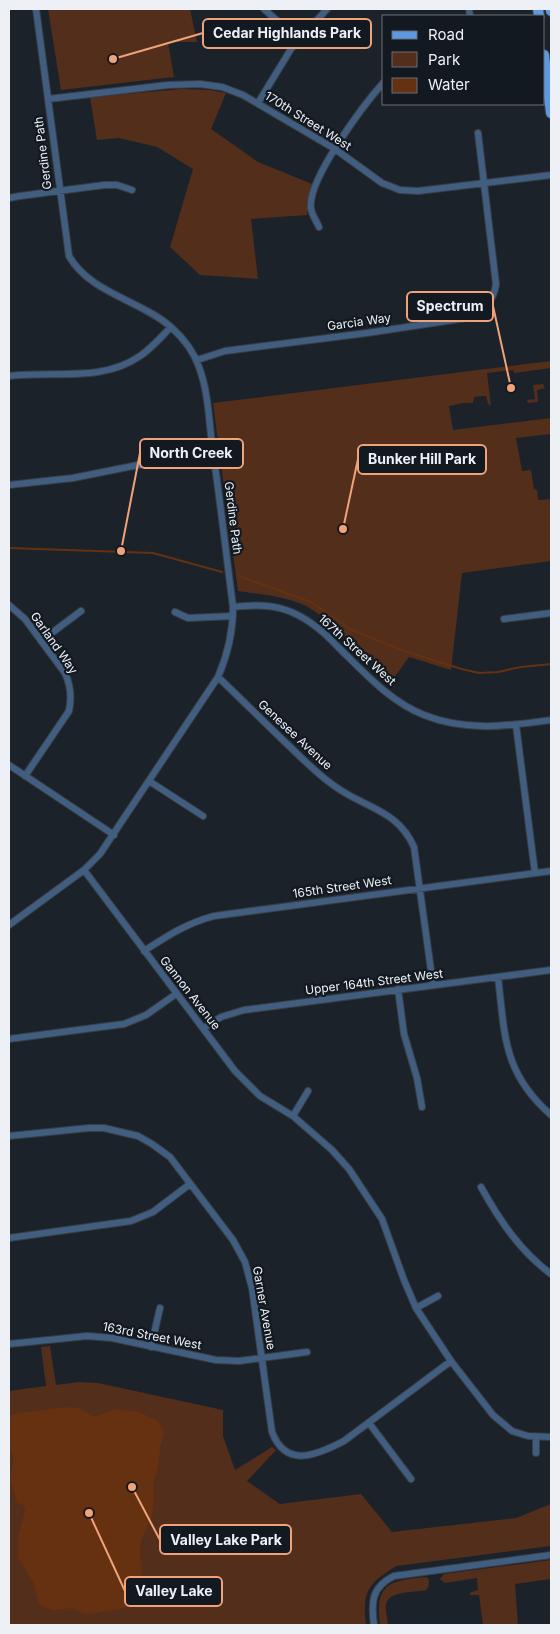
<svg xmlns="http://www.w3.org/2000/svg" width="560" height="1634" font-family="Inter,sans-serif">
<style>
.green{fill:#532e1a}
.water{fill:#663111}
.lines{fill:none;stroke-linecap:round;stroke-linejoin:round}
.stream{stroke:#663111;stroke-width:2}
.minor-casing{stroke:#393f47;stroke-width:8}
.primary-casing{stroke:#393f47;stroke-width:12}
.minor{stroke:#415e81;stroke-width:6}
.primary{stroke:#5d99e1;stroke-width:10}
.labels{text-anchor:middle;stroke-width:4.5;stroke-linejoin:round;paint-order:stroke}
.street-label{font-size:12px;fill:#edf1f6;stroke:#131920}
.leader{fill:none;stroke:#f0a279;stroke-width:2}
.callout-dot{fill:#f0a279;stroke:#131920;stroke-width:2}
.callout{fill:#131920;stroke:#f0a279;stroke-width:2}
.callout-label{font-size:14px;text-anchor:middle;font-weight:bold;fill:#edf1f6}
</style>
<rect width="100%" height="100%" fill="#1c222a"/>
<path class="green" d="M48,9H190L197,42H168L174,77L61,90Z
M183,89L210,90L226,93L211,129L258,162L312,184L308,204L307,215L251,219L258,279L200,275L170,247L193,169L157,147L119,138L97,140L90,97Z
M551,361V368L514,373L513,370L487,373L491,406L488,404L486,396L474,397L473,403H463L449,406L453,430L551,418V434L516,438L522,471L531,470L534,489L537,490L538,500L551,499V561L462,573L451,670L409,657L391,682C366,658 333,619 302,604C282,596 259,594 238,591L213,403Z
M543,384L545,388L537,390L538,402L528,403L527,400L535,399L533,385Z
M50,1346L56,1385L79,1382L98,1383L223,1410V1436L235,1470L272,1447L276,1450L247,1481L280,1504L361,1494L392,1532L516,1518L551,1504V1546L396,1566C368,1584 362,1591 366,1625H9V1391L46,1386L41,1347Z
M551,1560V1579L515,1584L518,1625H483L479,1595H470L471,1592L478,1590L477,1578L445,1583L440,1579L444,1574Z
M425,1577L428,1578C430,1582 429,1587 426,1590C415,1593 388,1590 386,1605C385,1611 388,1619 388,1625H380C375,1584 388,1581 425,1577Z"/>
<path class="water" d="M64,1407L79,1408L92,1416H97L115,1409L139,1412L158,1421L164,1433L160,1448L158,1467L153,1483L154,1502L152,1516L141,1541L140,1552L143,1586L142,1596C133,1608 121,1609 107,1611C94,1612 86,1619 74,1608L54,1610L43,1607L39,1603L33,1582L18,1557L19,1534L25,1511L24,1506L17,1502L11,1482V1474L13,1464V1456L9,1447V1415Z"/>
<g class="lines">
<path class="stream" d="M9,548L153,553L222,572
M239,576L311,602L350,629L404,651L462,669L479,673L498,672L521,667L551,664"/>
<g class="minor-casing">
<path id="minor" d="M264,9L299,40
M469,9L470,16
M48,99L168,85L200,84L222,87L243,95L335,149L382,183L400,190L418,191L551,175
M258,103L291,49L327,9
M9,198L20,196L104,185H117L132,190
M319,227C317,222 312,215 311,209C306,181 365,103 384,82
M197,360L225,351L367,333L466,318C482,311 494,302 496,284L478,133
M9,376C53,370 101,383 140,356C152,348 161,337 171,327
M9,485L73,478L213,450
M9,605L25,619L65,673C71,686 72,697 69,711L25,776
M233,607C251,605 268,604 286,610C307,617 323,631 338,647C364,672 389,701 424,715C466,732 508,726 551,720
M175,612L188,618L233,616
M504,619L551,613
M41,641L81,611
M218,677C241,699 263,721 286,743C305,761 324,781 347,794C375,810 400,815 414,847L433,985
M516,725L535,873
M9,765L114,835
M149,781L203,816
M84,870L235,1071L260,1096L293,1116L332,1150L349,1169L382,1219L404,1280L416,1308L451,1361L493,1415L512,1431L528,1436L551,1437
M9,925L84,870L100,854L218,677C228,654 233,632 233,607C226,553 220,499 212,445C209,419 208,391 199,367C194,352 182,337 171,327C140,300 90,293 69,256L36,9
M144,951C167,936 187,923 214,916L551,871
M498,977C505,1036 503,1073 551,1115
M398,989L404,1034L417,1078L422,1107
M204,1028L221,1017L244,1010L551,970
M9,1039L124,1024L146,1015L176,994
M293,1116L308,1091
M9,1136L89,1128H104L138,1136L152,1144L170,1157L233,1240L245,1262L252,1288L272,1432C286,1469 317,1455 344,1441L451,1361
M481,1187C500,1221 520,1251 551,1274
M9,1238L131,1221L153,1212L190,1184
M416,1308L438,1296
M9,1344L87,1336L112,1338L216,1360L239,1361L307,1352
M151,1347L160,1308
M369,1423L411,1479
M536,1437V1453
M374,1625C371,1603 371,1587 394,1576L551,1555"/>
</g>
<g class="primary-casing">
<path id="primary" d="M538,9L539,16
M551,9V11
M544,55L551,113"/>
</g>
<use href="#minor" class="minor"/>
<use href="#primary" class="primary"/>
</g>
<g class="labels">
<g class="street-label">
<text transform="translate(308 121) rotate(32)" y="4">170th Street West</text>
<text transform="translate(43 153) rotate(-97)" y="4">Gerdine Path</text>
<text transform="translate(359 322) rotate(-8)" y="4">Garcia Way</text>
<text transform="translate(233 518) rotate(83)" y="4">Gerdine Path</text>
<text transform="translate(54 643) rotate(55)" y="4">Garland Way</text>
<text transform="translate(357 650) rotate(42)" y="4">167th Street West</text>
<text transform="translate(295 735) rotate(43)" y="4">Genesee Avenue</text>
<text transform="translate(342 887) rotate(-8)" y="4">165th Street West</text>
<text transform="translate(374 982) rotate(-7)" y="4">Upper 164th Street West</text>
<text transform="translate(190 993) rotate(52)" y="4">Gannon Avenue</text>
<text transform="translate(264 1308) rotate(80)" y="4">Garner Avenue</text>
<text transform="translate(152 1336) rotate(11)" y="4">163rd Street West</text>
</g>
</g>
<path class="leader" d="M113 59L203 33M511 388L493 306M121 551L140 453M343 529L358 459M132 1487L160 1540M89 1513L125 1591"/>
<g class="callout-dot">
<circle cx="113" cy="59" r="5"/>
<circle cx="511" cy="388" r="5"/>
<circle cx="121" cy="551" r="5"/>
<circle cx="343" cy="529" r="5"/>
<circle cx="132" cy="1487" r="5"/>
<circle cx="89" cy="1513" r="5"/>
</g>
<g class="callout">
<rect x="203" y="19" width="168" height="29" rx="5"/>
<rect x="407" y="292" width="86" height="29" rx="5"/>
<rect x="140" y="439" width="103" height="29" rx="5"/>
<rect x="358" y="445" width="128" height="29" rx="5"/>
<rect x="160" y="1525" width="131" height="29" rx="5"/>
<rect x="125" y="1577" width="97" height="29" rx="5"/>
</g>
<g class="callout-label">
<text x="287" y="38">Cedar Highlands Park</text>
<text x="450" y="311">Spectrum</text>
<text x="191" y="458">North Creek</text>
<text x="422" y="464">Bunker Hill Park</text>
<text x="226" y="1545">Valley Lake Park</text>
<text x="174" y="1596">Valley Lake</text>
</g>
<rect width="560" height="1634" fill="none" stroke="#edf1f6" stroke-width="20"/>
<rect x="382" y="15" width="162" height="90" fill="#131920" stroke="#6a6f76"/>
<rect x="392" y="31" width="25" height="8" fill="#5d99e1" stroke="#6a6f76"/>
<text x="428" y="40" font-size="15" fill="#edf1f6">Road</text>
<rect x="392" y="52" width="25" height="15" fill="#532e1a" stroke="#6a6f76"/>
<text x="428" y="65" font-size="15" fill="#edf1f6">Park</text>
<rect x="392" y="78" width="25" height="15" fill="#663111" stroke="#6a6f76"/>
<text x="428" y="90" font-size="15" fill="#edf1f6">Water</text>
</svg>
